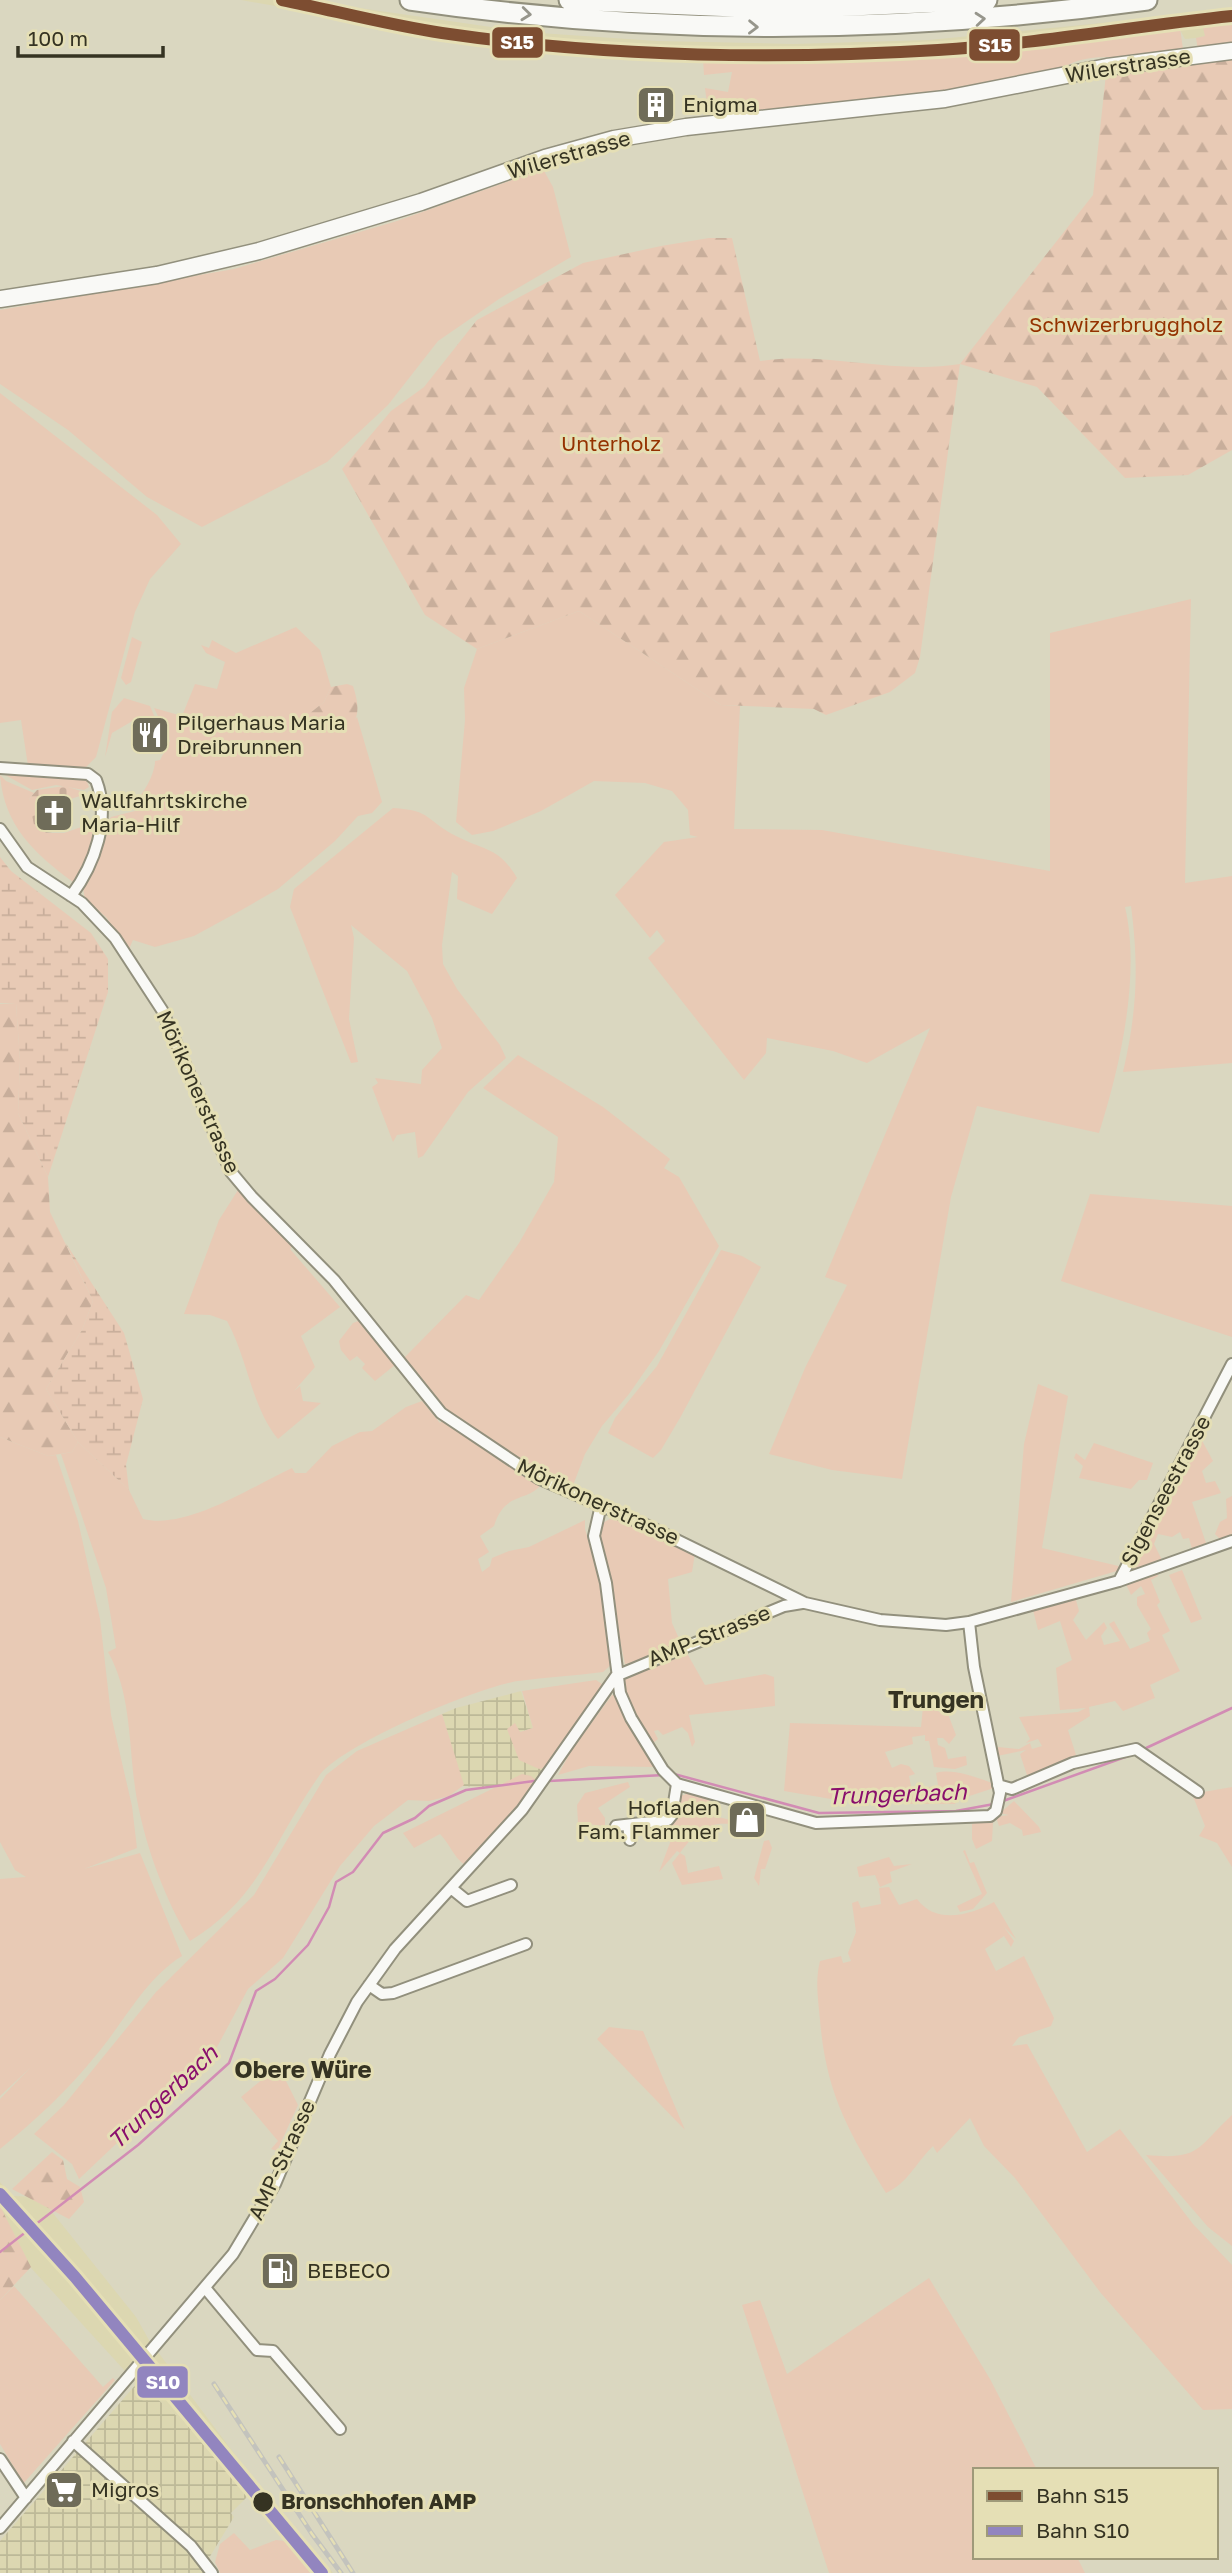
<svg xmlns="http://www.w3.org/2000/svg" width="1232" height="2573" font-family="'Golos Text',sans-serif">
<style>
.built{fill:#dcd7b1}
.industrial{fill:url(#industrial-grid)}
.grass{fill:#e8cab5}
.forest{fill:url(#forest-firs)}
.wetland{fill:url(#wetland-marsh)}
.cemetery{fill:url(#cemetery-stones)}
.lines{fill:none;stroke-linecap:round;stroke-linejoin:round}
.stream{stroke:#d28cb4;stroke-width:2.5}
.street-casing{stroke:#92907d;stroke-width:14}
.primary-casing{stroke:#92907d;stroke-width:19}
.highway-casing{stroke:#92907d;stroke-width:23}
.street{stroke:#f9f9f6;stroke-width:10}
.primary{stroke:#f9f9f6;stroke-width:16}
.highway{stroke:#f9f9f6;stroke-width:19}
.rail-casing{stroke:#c3c3bd;stroke-width:5}
.rail{stroke:#e5dfb5;stroke-width:2.5;stroke-dasharray:8;stroke-linecap:butt}
.rail-1-casing{stroke:#e5dfb5;stroke-width:18}
.rail-2-casing{stroke:#e5dfb5;stroke-width:18}
.rail-1{stroke:#7d4d31;stroke-width:12}
.rail-2{stroke:#9285bf;stroke-width:12}
.oneway{stroke:#97968c}
.stop-dot{fill:#353322;stroke:#e5dfb5;stroke-width:2.5}
.labels{text-anchor:middle;stroke-width:6;stroke-linejoin:round;paint-order:stroke}
.street-label{font-size:21px;fill:#353322;stroke:#e5dfb5}
.poi-label{font-size:21px;fill:#353322;stroke:#e5dfb5;text-anchor:start}
.park-label{font-size:21px;fill:#943200;stroke:#e5dfb5}
.stop-label{font-size:21px;font-weight:bold;fill:#353322;stroke:#e5dfb5;text-anchor:start}
.water-label{font-size:23px;font-style:italic;fill:#890e6c;stroke:#e5dfb5}
.quarter-label{font-size:24px;font-weight:bold;fill:#353322;stroke:#e5dfb5}
.line-badge{stroke:#e5dfb5;stroke-width:2.5}
.badge-label{font-size:19px;text-anchor:middle;font-weight:bold;fill:#fff}
</style>
<defs>
<pattern id="industrial-grid" width="8" height="8" patternUnits="userSpaceOnUse" patternTransform="scale(1.75)"><rect width="8" height="8" fill="#dcd7b1"/><path d="M0 4h8M4 0v8" fill="none" stroke="#bdb998"/></pattern>
<pattern id="forest-firs" width="22" height="20" patternUnits="userSpaceOnUse" patternTransform="scale(1.75)"><rect width="22" height="20" fill="#e8cab5"/><path d="M5 1l3.5 6h-7zM16 11l3.5 6h-7z" fill="#c8ae9b"/></pattern>
<pattern id="wetland-marsh" width="20" height="14" patternUnits="userSpaceOnUse" patternTransform="scale(1.75)"><rect width="20" height="14" fill="#e8cab5"/><path d="M1 5h8M5 5V1M11 12h8M15 12V8" fill="none" stroke="#c8ae9b"/></pattern>
<pattern id="cemetery-stones" width="16" height="16" patternUnits="userSpaceOnUse" patternTransform="scale(1.75)"><rect width="16" height="16" fill="#e8cab5"/><path d="M2 7V4a2 2 0 0 1 4 0v3zM10 15v-3a2 2 0 0 1 4 0v3z" fill="#c8ae9b"/></pattern>
</defs>
<rect width="100%" height="100%" fill="#dad7c0"/>
<path class="built" d="M241,0H304L525,32L657,41L793,44L929,40L1232,10V21L1203,24L1205,36L1196,38L1185,39L1179,28L1060,46L940,56L767,63L491,44Z
M0,2182L12,2196L40,2197L136,2317L149,2340L266,2496L333,2573H313L196,2433L124,2370L12,2247L0,2208Z"/>
<path class="industrial" d="M521,1691L533,1728L519,1732L508,1726L547,1767L538,1782L496,1788L463,1786L442,1714L456,1708Z
M138,2382L196,2433L248,2496L231,2513L234,2517L209,2558L215,2573H0V2541Z"/>
<path class="grass" d="M1232,21V46L1198,50L1196,38L1205,36L1202,24Z
M1180,28L1183,49C1163,52 1142,57 1122,57C1101,57 1074,56 1059,72L940,94L709,120L705,88L728,92L732,72L704,75L703,59C862,70 1023,51 1180,28Z
M543,169L553,187L571,257L499,299L438,341L388,405L327,462L202,527L147,497L68,430L0,384V310L234,269L397,221Z
M0,393L157,515L181,544L150,579L135,612L96,757L85,768L28,766L21,720L0,723Z
M1191,599L1185,883L1232,876V1063L1123,1072C1137,1012 1139,967 1131,906L1125,907C1141,975 1120,1067 1099,1133L977,1106L951,1197L902,1479L832,1470L769,1454L805,1368L847,1285L825,1277L930,1028L867,1063L833,1051L767,1038L766,1053L744,1080L648,958L665,941L657,930L650,938L615,895L664,842L698,837L690,835L688,810L672,791L645,783L594,781L541,811L493,831L472,835L456,822L465,720L464,688L477,649L579,611L721,705L740,706L734,829L822,830L1050,871V633Z
M296,627L320,650L331,687L324,702L296,725L348,727L357,717L382,802L372,813L358,816L335,841L278,889L238,912L194,936L155,947L133,940L129,949L106,917L85,899L83,888L103,828L111,817L139,810L129,806C141,800 155,775 155,761L160,760L170,741L154,708L182,716L195,684L217,689L225,662L206,653L201,645L209,648L212,640L236,653Z
M132,637L142,642L131,682L126,685L121,678Z
M124,698L150,706L156,720L148,722L141,716L112,733L105,757L112,712Z
M0,772L72,776L86,779L89,787L84,790L56,785L32,790Z
M0,775L6,781L34,793L29,799L44,833H64L93,823C94,843 86,868 73,882C35,854 4,826 0,775Z
M393,808C432,810 426,821 456,836C485,851 499,847 517,878L492,914L457,899L458,876L452,872L442,945L443,964L457,989L500,1045L506,1058L468,1092L423,1156L418,1158L415,1132L397,1135L393,1142L372,1087L378,1083L375,1078L421,1084L422,1070L442,1048L432,1018L407,971L351,925L354,938L349,1019L358,1062L351,1063L290,907L294,889Z
M518,1055L603,1107L670,1159L664,1168L679,1177L719,1246L659,1351L629,1394L602,1426L585,1454L572,1488C526,1470 467,1433 432,1399C420,1388 411,1373 402,1360L466,1295L479,1300L519,1243L554,1182L558,1137L483,1088Z
M238,1190L294,1243L290,1249L340,1307L301,1336L315,1367L294,1391L300,1386L303,1401L321,1403L278,1439C251,1406 248,1359 227,1321L210,1315L184,1314L219,1220Z
M1090,1194L1232,1206V1337L1061,1281Z
M721,1250L742,1256L761,1267L680,1418L661,1450L653,1458L608,1433L615,1418L657,1366Z
M361,1320L395,1365L375,1381L362,1368L365,1364L357,1356L350,1361L341,1350L339,1341L353,1323Z
M1038,1384L1068,1396L1042,1548L1127,1568L1011,1602L1024,1444Z
M422,1401L440,1423L443,1419L542,1483C529,1503 505,1490 494,1526L480,1536L489,1552L478,1559L482,1572L490,1566L492,1558L509,1551L529,1547L585,1520V1529L603,1590L612,1664L603,1672C575,1676 546,1677 518,1681C478,1687 342,1744 319,1776C274,1839 261,1898 190,1941C165,1899 146,1848 137,1800C128,1751 133,1696 108,1652L116,1648L106,1588L61,1454L72,1452L78,1442L129,1490L143,1519C187,1530 251,1487 292,1468L295,1473H306L332,1446L360,1432L372,1431L406,1407Z
M1198,1433L1213,1461L1202,1471L1206,1483L1215,1481L1221,1493L1192,1502L1206,1543L1192,1549L1189,1538L1183,1539L1180,1532L1172,1537L1158,1534L1154,1544L1162,1560L1129,1571Z
M0,1437L48,1456L56,1455L78,1521L100,1619L111,1715L132,1806L137,1848L84,1869L140,1853L182,1956C145,1979 124,2022 97,2054C69,2089 35,2121 0,2149V2099L31,2067L0,2096V1879L26,1877L15,1870L0,1842Z
M1094,1443L1153,1463L1147,1480H1139L1131,1489L1079,1478L1083,1466L1074,1458L1076,1453L1085,1460Z
M1232,1496V1534L1220,1539L1215,1534L1220,1522L1227,1518L1226,1499Z
M613,1517L695,1553L692,1572L668,1579L672,1623L681,1643L644,1660L625,1664L596,1527Z
M1182,1570L1202,1619L1191,1623L1169,1575Z
M1156,1571L1158,1576L1151,1580L1160,1602L1157,1605L1170,1631L1162,1635L1180,1671L1150,1685L1155,1698L1123,1711L1115,1701L1089,1707L1090,1716L1068,1730L1076,1755L1028,1778L1020,1754L1026,1750L997,1756L998,1747L1019,1749L1030,1743L1032,1749L1042,1746L1038,1739L1026,1743L1030,1739L1019,1717L1078,1712L1086,1708L1060,1710L1056,1668L1072,1660L1060,1621L1038,1630L1033,1610L1076,1600L1079,1611L1073,1620L1086,1640L1104,1622L1107,1628L1101,1636L1104,1645L1120,1641L1109,1624L1114,1621L1130,1649L1150,1641L1147,1633L1151,1629L1137,1605V1597L1145,1594L1141,1586L1131,1595L1125,1582Z
M684,1648L705,1685L765,1674L774,1677L775,1706L689,1715L695,1742L692,1747L688,1733L682,1727L663,1735L658,1730L654,1731L658,1739L653,1743L636,1717L622,1682L628,1672Z
M596,1680L602,1684L601,1688L547,1767L539,1769L519,1760L507,1729L515,1723L520,1732L533,1728L522,1691Z
M612,1695H616L657,1767L589,1766L558,1775L571,1751Z
M923,1707L948,1714L956,1735L949,1744L943,1738H937L938,1745L945,1748L948,1759L966,1756L967,1765L955,1769L934,1767L929,1741H925V1735L912,1737L913,1744L885,1752L892,1768L901,1764L909,1766L915,1774L909,1776L912,1791L938,1785L936,1773C952,1768 976,1777 992,1783L994,1788L957,1800L955,1804H908L902,1795L837,1800L784,1791L790,1723L921,1727Z
M442,1714L464,1785L449,1796L429,1801L408,1800L374,1826L340,1866L283,1958L248,1989L216,2049L79,2179L72,2164L34,2134L64,2105L156,1992L254,1895L326,1775L357,1751Z
M522,1774L531,1776L538,1782L465,1865C453,1857 450,1844 440,1834L414,1848L403,1833Z
M628,1782L630,1787L598,1808L605,1818V1826L578,1823L577,1805L585,1793Z
M1232,1787V1867L1217,1843L1199,1836L1205,1826L1192,1794Z
M686,1790L711,1799L707,1814L730,1820L735,1806L742,1810L736,1825C709,1820 696,1831 680,1853L685,1856L688,1873L719,1866L723,1879L682,1885L672,1863L680,1853L677,1851L659,1872L671,1840L633,1830L634,1827L665,1825L677,1795H685Z
M1014,1801L1039,1827L1041,1832L1023,1836L1022,1830L1010,1823L999,1826L996,1817L1009,1815L1000,1813Z
M989,1819L993,1823L992,1841L976,1849L972,1839V1824Z
M769,1840L772,1848L765,1869H761L759,1886L754,1878L764,1841Z
M965,1850L970,1863L974,1862L987,1893L973,1909L960,1912L957,1906L982,1894L963,1851Z
M889,1857L894,1866L912,1864L890,1872L892,1882L880,1887L875,1875L859,1877L857,1867Z
M889,1887L899,1905L917,1899C937,1926 972,1914 994,1902L1016,1939L1004,1927L1014,1941L1011,1947L1004,1936L985,1949L996,1971L1024,1956L1054,2018L1051,2026L1019,2037L1012,2046L1027,2044L1087,2152L1120,2129L1193,2224L1232,2265V2409L1203,2410L1100,2292L1015,2178L984,2146L970,2118L937,2153L933,2146C915,2164 908,2183 886,2193C848,2131 826,2093 820,2020C818,1999 815,1981 820,1961L841,1956L843,1963L851,1961L848,1953L856,1932L852,1903L858,1901L861,1908L881,1904L879,1888Z
M609,2027L643,2031L685,2130L597,2039Z
M280,2069L298,2105L277,2151L271,2149L278,2141L241,2097L270,2073Z
M1232,2115V2246L1208,2227L1146,2155C1200,2160 1196,2149 1232,2115Z
M929,2278L990,2379L1037,2470H975V2557H1077L1085,2573H829L742,2305L760,2300L787,2374Z
M14,2286L103,2387L113,2378L115,2380L22,2485L15,2478L18,2474L0,2444V2300Z
M234,2533L250,2550L276,2540L285,2541L313,2573H220L215,2562L220,2544Z"/>
<path class="forest" d="M1232,59V450L1188,475L1125,478L1037,387L960,364L920,657L915,673L890,692L826,715L814,709L721,705L579,611L477,649L425,615L342,469L391,411L424,387L477,320L583,263L661,246L709,238H732L760,361C827,351 894,375 960,364L1093,195L1106,74Z
M347,684L353,686C370,736 335,734 299,730L295,725L324,702L331,687Z
M16,1003L20,1060L18,1113L48,1177L50,1212L93,1301L82,1330L46,1389L78,1442L72,1452L48,1456L0,1437V1004Z
M52,2152L63,2160L67,2179L80,2187L84,2202L69,2219L12,2189Z
M0,2206L31,2267L0,2300Z"/>
<path class="wetland" d="M0,857L11,871L91,933L108,959V992L48,1177L18,1113L20,1060L16,1003H0Z
M65,1242L124,1333L143,1399L126,1465L129,1490L78,1442L46,1389L82,1330L93,1301Z"/>
<path class="cemetery" d="M65,786L81,791L83,795L40,809L49,828L59,825L61,831L44,833L34,825L29,799L37,790Z"/>
<g class="lines">
<path class="stream" d="M1144,1749L1232,1708
M674,1774L819,1813L956,1811L994,1804
M549,1781L664,1775
M1003,1801L1128,1756
M0,2252L138,2145L229,2063L256,1991L275,1979L308,1945L329,1907L336,1882L353,1872L383,1833L415,1818L429,1806L466,1790L534,1781"/>
<g class="street-casing">
<path id="street" d="M0,768L88,774L96,780C111,819 95,864 71,896
M0,829L27,867L82,903L115,938L162,1010L231,1172L252,1197L334,1280L441,1413L538,1478L648,1526L805,1603L880,1620L946,1625L969,1622L1119,1581L1232,1541
M601,1505L594,1536L606,1583L620,1693L631,1718L663,1770L677,1784L816,1823L990,1816L996,1811L1000,1793L974,1667L969,1622
M1119,1581L1232,1364
M998,1785L1012,1789L1073,1763L1136,1749L1198,1792
M628,1825L630,1840
M616,1826L668,1820L672,1815L677,1784
M451,1888L467,1901L511,1885
M369,1985L382,1994L393,1993L526,1944
M206,2289L257,2350L273,2351L340,2429
M73,2441L191,2546L212,2573
M0,2459L26,2498
M0,2528L233,2254L275,2184L330,2054L357,2002L395,1949L522,1810L616,1676L784,1606L802,1603"/>
</g>
<g class="primary-casing">
<path id="primary" d="M0,299L157,275L259,251L421,202L545,158L614,139L686,127L945,99L1107,67L1232,51"/>
</g>
<g class="highway-casing">
<path id="highway" d="M410,0C654,36 903,34 1147,0
M569,0L784,9L987,0"/>
</g>
<use href="#street" class="street"/>
<use href="#primary" class="primary"/>
<use href="#highway" class="highway"/>
<g class="rail-casing">
<path id="rail" d="M214,2384L312,2534L341,2573
M279,2457L353,2573"/>
</g>
<use href="#rail" class="rail"/>
<g class="rail-1-casing">
<path id="rail-1" d="M282,0C336,11 388,25 442,33C606,57 773,60 938,50C1037,44 1134,26 1232,16"/>
</g>
<g class="rail-2-casing">
<path id="rail-2" d="M0,2194L75,2277L322,2573"/>
</g>
<use href="#rail-1" class="rail-1"/>
<use href="#rail-2" class="rail-2"/>
</g>
<defs><path id="oneway-chevron" d="M-2-3.5L2.5 0L-2 3.5" fill="none" stroke-width="1.6" stroke-linecap="round" stroke-linejoin="round" transform="scale(1.75)"/></defs>
<g class="oneway">
<use href="#oneway-chevron" transform="translate(526 14) rotate(6)"/>
<use href="#oneway-chevron" transform="translate(980 19) rotate(-5)"/>
<use href="#oneway-chevron" transform="translate(753 27) rotate(1)"/>
</g>
<defs>
<g id="building-square" transform="scale(2.0125)"><rect x="-9" y="-9" width="18" height="18" rx="4" fill="#6f6c59" stroke="#e5dfb5"/><path d="M-4-6H4V6H1V3H-1V6H-4ZM-2.5-4.3h1.7v1.8h-1.7ZM.8-4.3h1.7v1.8H.8ZM-2.5-1h1.7V.8h-1.7ZM.8-1h1.7V.8H.8Z" fill="#fff"/></g>
<g id="restaurant-square" transform="scale(2.0125)"><rect x="-9" y="-9" width="18" height="18" rx="4" fill="#6f6c59" stroke="#e5dfb5"/><path d="M-5-6h1v4h1v-4h1v4h1v-4h1v5L-1.5 .5V6h-2V.5L-5-1ZM5-6V6H3V1.5H1.5Q1.5-4 5-6Z" fill="#fff"/></g>
<g id="church-square" transform="scale(2.0125)"><rect x="-9" y="-9" width="18" height="18" rx="4" fill="#6f6c59" stroke="#e5dfb5"/><path d="M-1.2-6h2.4v3.5h3.3v2.4h-3.3V6h-2.4V-.1h-3.3v-2.4h3.3Z" fill="#fff"/></g>
<g id="shop-square" transform="scale(2.0125)"><rect x="-9" y="-9" width="18" height="18" rx="4" fill="#6f6c59" stroke="#e5dfb5"/><path d="M-5-2.5h2.3a2.7 3.5 0 0 1 5.4 0H5L5.5 6h-11ZM-1.5-2.5h3a1.5 2.3 0 0 0-3 0Z" fill="#fff"/></g>
<g id="fuel-square" transform="scale(2.0125)"><rect x="-9" y="-9" width="18" height="18" rx="4" fill="#6f6c59" stroke="#e5dfb5"/><path d="M-5.5-6h7V0h2V4h1.3V-2.5L3-4.5l.8-.8L6-3V5H2.5V1h-1V6h-7ZM-4.2-4.7v3.2H.2V-4.7Z" fill="#fff"/></g>
<g id="supermarket-square" transform="scale(2.0125)"><rect x="-9" y="-9" width="18" height="18" rx="4" fill="#6f6c59" stroke="#e5dfb5"/><path d="M-6-5.5h2.5l.6 2H6L4.5 2H-2.5L-4.4-4H-6ZM-1.5 3.2a1.3 1.3 0 1 0 .1 0ZM3 3.2a1.3 1.3 0 1 0 .1 0Z" fill="#fff"/></g>
</defs>
<g fill-rule="evenodd">
<use href="#building-square" x="656" y="105"/>
<use href="#restaurant-square" x="150" y="735"/>
<use href="#church-square" x="54" y="813"/>
<use href="#shop-square" x="747" y="1820"/>
<use href="#fuel-square" x="280" y="2271"/>
<use href="#supermarket-square" x="64" y="2490"/>
</g>
<circle class="stop-dot" cx="263" cy="2502" r="11"/>
<g class="labels">
<g class="street-label">
<text transform="translate(1128 66) rotate(-9)" y="7">Wilerstrasse</text>
<text transform="translate(569 155) rotate(-16)" y="7">Wilerstrasse</text>
<text transform="translate(198 1092) rotate(66)" y="7">Mörikonerstrasse</text>
<text transform="translate(1166 1491) rotate(-62)" y="7">Sigenseestrasse</text>
<text transform="translate(598 1502) rotate(25)" y="7">Mörikonerstrasse</text>
<text transform="translate(709 1636) rotate(-22)" y="7">AMP-Strasse</text>
<text transform="translate(282 2160) rotate(-65)" y="7">AMP-Strasse</text>
</g>
<g class="poi-label">
<text x="683" y="112">Enigma</text>
<text x="177" y="730">Pilgerhaus Maria<tspan x="177" dy="24">Dreibrunnen</tspan></text>
<text x="81" y="808">Wallfahrtskirche<tspan x="81" dy="24">Maria-Hilf</tspan></text>
<text x="720" y="1815" text-anchor="end">Hofladen<tspan x="720" dy="24">Fam. Flammer</tspan></text>
<text x="307" y="2278">BEBECO</text>
<text x="91" y="2497">Migros</text>
</g>
<g class="park-label">
<text x="1126" y="332">Schwizerbruggholz</text>
<text x="611" y="451">Unterholz</text>
</g>
<g class="stop-label">
<text x="281" y="2509">Bronschhofen AMP</text>
</g>
<g class="water-label">
<text transform="translate(897 1794) rotate(-2)" y="8">Trungerbach</text>
<text transform="translate(163 2097) rotate(-43)" y="8">Trungerbach</text>
</g>
<g class="quarter-label">
<text x="936" y="1708">Trungen</text>
<text x="303" y="2078">Obere Würe</text>
</g>
</g>
<g class="line-badge">
<rect x="491" y="26" width="53" height="33" rx="7" fill="#7d4d31"/>
<rect x="968" y="28" width="53" height="34" rx="7" fill="#7d4d31"/>
<rect x="136" y="2365" width="53" height="34" rx="7" fill="#9285bf"/>
</g>
<g class="badge-label">
<text x="517" y="49">S15</text>
<text x="995" y="52">S15</text>
<text x="163" y="2389">S10</text>
</g>
<rect x="973" y="2468" width="245" height="91" fill="#e5dfb5" stroke="#9f9a7a" stroke-width="2"/>
<rect x="987" y="2491" width="35" height="10" fill="#7d4d31" stroke="#9f9a7a" stroke-width="2"/>
<text x="1036" y="2503" font-size="21" fill="#353322">Bahn S15</text>
<rect x="987" y="2526" width="35" height="10" fill="#9285bf" stroke="#9f9a7a" stroke-width="2"/>
<text x="1036" y="2538" font-size="21" fill="#353322">Bahn S10</text>
<path d="M18 46v10h145v-10" fill="none" stroke="#353322" stroke-width="3.5"/>
<text x="28" y="46" font-size="21" fill="#353322" stroke="#e5dfb5" stroke-width="5" paint-order="stroke">100 m</text>
</svg>
